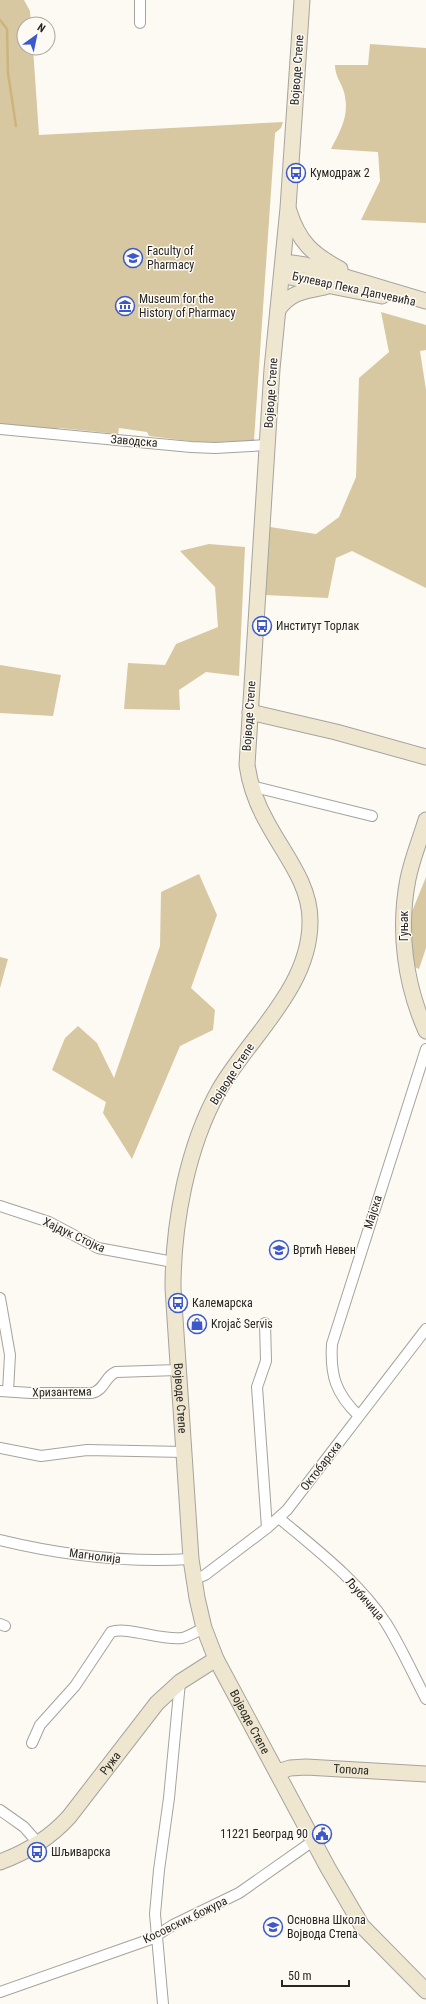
<svg xmlns="http://www.w3.org/2000/svg" width="426" height="2004" font-family="'Roboto Condensed',sans-serif">
<style>
.green{fill:#d7c8a2}
.lines{fill:none;stroke-linecap:round;stroke-linejoin:round}
.stream{stroke:#cdb47a;stroke-width:2.5}
.street-casing{stroke:#a5a39d;stroke-width:12}
.secondary-casing{stroke:#a5a39d;stroke-width:17}
.street{stroke:#fff;stroke-width:10}
.secondary{stroke:#efe6d0;stroke-width:15}
.labels{text-anchor:middle;stroke-width:3;stroke-linejoin:round;paint-order:stroke}
.street-label{font-size:12px;fill:#282725;stroke:#fdfaf4}
.poi-label{font-size:12px;fill:#282725;stroke:#fdfaf4;text-anchor:start}
</style>
<rect width="100%" height="100%" fill="#fdfaf4"/>
<path class="green" d="M0,0H24L30,11L31,24H24V48H33L39,135L283,122L281,128L275,133L254,440L205,443L149,436L147,432L119,428L118,434L59,428L57,432L0,426Z
M370,44L426,48V223L361,220L380,181L378,152L331,149C341,129 350,115 344,92C341,82 335,76 335,65H368Z
M381,312L426,325V350L420,351L426,390V588L352,551L336,558L328,598L265,595L270,527L316,534L339,517L356,477L359,378L389,352Z
M209,544L245,547L239,676L206,672L179,690L180,710L124,709L128,663L165,665L176,644L218,627L215,587L180,551Z
M0,665L61,675L53,716L0,713Z
M199,874L217,915L191,988L215,1010L213,1030L180,1046L132,1159L103,1113L106,1102L52,1070L65,1038L78,1026L97,1043L114,1078L160,946L161,892Z
M426,877V948L419,969L411,965L409,919Z
M0,957L8,959L0,988Z"/>
<g class="lines">
<path class="stream" d="M0,20L7,29L8,73L16,126"/>
<g class="street-casing">
<path id="street" d="M140,23V0
M0,429L191,447L215,448L267,445
M251,786L372,816
M0,1206L49,1222L98,1248L173,1262
M0,1298L10,1355L8,1391
M265,1323L266,1361L257,1387L267,1528
M0,1391L31,1393H92C105,1390 105,1376 116,1372L178,1370
M359,1416C336,1394 330,1376 332,1344L426,1049
M0,1448L41,1456L87,1450L184,1452
M279,1518C317,1550 358,1581 386,1623C401,1647 413,1674 426,1699
M0,1540C62,1555 127,1563 191,1559
M193,1580L205,1575L267,1528L287,1510L426,1329
M0,1624L5,1626
M32,1743L40,1725L75,1686L111,1632C128,1626 161,1641 182,1638C190,1636 197,1631 204,1628
M0,1810L24,1827L39,1844
M0,1992L151,1939L173,1925L239,1893L313,1841
M163,2004L155,1914L159,1870L169,1798L180,1682"/>
</g>
<g class="secondary-casing">
<g id="secondary">
<path id="s1" d="M302,0L288,208L272,369L247,765C250,786 257,805 268,824C284,854 310,884 310,920C311,987 250,1036 219,1090C187,1147 173,1224 173,1288L191,1559L197,1598L204,1628L216,1659L328,1868L362,1926L426,1991"/>
<path d="M289,211C299,242 312,254 340,269"/>
<path d="M283,265L292,263L305,265L426,301"/>
<path d="M282,273L290,277L331,286L382,296"/>
<path d="M278,310C290,292 305,291 325,287"/>
<path d="M250,712L336,732L426,757"/>
<path d="M426,820C420,840 412,859 408,879C398,930 405,984 426,1031"/>
<path id="s2" d="M277,1772L290,1768L306,1767L426,1774"/>
<path id="s3" d="M0,1862C27,1852 50,1838 69,1817L157,1703L180,1682L216,1659"/>
</g>
</g>
<use href="#street" class="street"/>
<use href="#secondary" class="secondary"/>
</g>
<defs>
<g id="bus-ring" transform="scale(1)"><circle r="9.5" fill="#fdfaf4" stroke="#3b59cb" stroke-width="1.5"/><path d="M-5-6H5V4H4V6H2V4H-2V6H-4V4H-5ZM-3.5-4V0h7V-4ZM-3.5 1.2v1.5H-2V1.2ZM2 1.2v1.5H3.5V1.2Z" fill="#3b59cb"/></g>
<g id="university-ring" transform="scale(1)"><circle r="9.5" fill="#fdfaf4" stroke="#3b59cb" stroke-width="1.5"/><path d="M0-5L7-2L0 1L-7-2ZM-4 1L0 2.5L4 1V4Q0 6-4 4Z" fill="#3b59cb"/></g>
<g id="museum-ring" transform="scale(1)"><circle r="9.5" fill="#fdfaf4" stroke="#3b59cb" stroke-width="1.5"/><path d="M0-6L6-3V-2H-6V-3ZM-5-1h2V3h-2ZM-1-1h2V3h-2ZM3-1h2V3H3ZM-6 4H6V6H-6Z" fill="#3b59cb"/></g>
<g id="school-ring" transform="scale(1)"><circle r="9.5" fill="#fdfaf4" stroke="#3b59cb" stroke-width="1.5"/><path d="M0-5L7-2L0 1L-7-2ZM-4 1L0 2.5L4 1V4Q0 6-4 4Z" fill="#3b59cb"/></g>
<g id="shop-ring" transform="scale(1)"><circle r="9.5" fill="#fdfaf4" stroke="#3b59cb" stroke-width="1.5"/><path d="M-5-2.5h2.3a2.7 3.5 0 0 1 5.4 0H5L5.5 6h-11ZM-1.5-2.5h3a1.5 2.3 0 0 0-3 0Z" fill="#3b59cb"/></g>
<g id="civic-ring" transform="scale(1)"><circle r="9.5" fill="#fdfaf4" stroke="#3b59cb" stroke-width="1.5"/><path d="M-.6-6.5H3V-4.5H.6V-3L4-1V1h2V6H-6V1h2V-1L-.6-3ZM-1.2 2.5V6h2.4V2.5Z" fill="#3b59cb"/></g>
</defs>
<g fill-rule="evenodd">
<use href="#bus-ring" x="296" y="173"/>
<use href="#university-ring" x="133" y="258"/>
<use href="#museum-ring" x="125" y="306"/>
<use href="#bus-ring" x="262" y="626"/>
<use href="#school-ring" x="279" y="1250"/>
<use href="#bus-ring" x="178" y="1303"/>
<use href="#shop-ring" x="197" y="1324"/>
<use href="#civic-ring" x="322" y="1834"/>
<use href="#bus-ring" x="37" y="1852"/>
<use href="#school-ring" x="273" y="1927"/>
</g>
<g class="labels">
<g class="street-label">
<text transform="translate(297 70) rotate(-86)" y="4">Војводе Степе</text>
<text transform="translate(354 289) rotate(12)" y="4">Булевар Пека Дапчевића</text>
<text transform="translate(271 393) rotate(-86)" y="4">Војводе Степе</text>
<text transform="translate(134 441) rotate(5)" y="4">Заводска</text>
<text transform="translate(249 716) rotate(-86)" y="4">Војводе Степе</text>
<text transform="translate(404 926) rotate(-90)" y="4">Гуњак</text>
<text transform="translate(232 1074) rotate(-57)" y="4">Војводе Степе</text>
<text transform="translate(373 1212) rotate(-72)" y="4">Мајска</text>
<text transform="translate(74 1235) rotate(25)" y="4">Хајдук Стојка</text>
<text transform="translate(62 1392) rotate(-1)" y="4">Хризантема</text>
<text dy="4" stroke="none"><textPath href="#s1" startOffset="1448">Војводе Степе</textPath></text>
<text transform="translate(321 1466) rotate(-52)" y="4">Октобарска</text>
<text transform="translate(95 1556) rotate(7)" y="4">Магнолија</text>
<text transform="translate(365 1599) rotate(49)" y="4">Љубичица</text>
<text dy="4" stroke="none"><textPath href="#s1" startOffset="1784">Војводе Степе</textPath></text>
<text dy="4" stroke="none"><textPath href="#s3" startOffset="151">Ружа</textPath></text>
<text dy="4" stroke="none"><textPath href="#s2" startOffset="75">Топола</textPath></text>
<text transform="translate(185 1920) rotate(-26)" y="4">Косовских божура</text>
</g>
<g class="poi-label">
<text x="310" y="177">Кумодраж 2</text>
<text x="147" y="255">Faculty of<tspan x="147" dy="14">Pharmacy</tspan></text>
<text x="139" y="303">Museum for the<tspan x="139" dy="14">History of Pharmacy</tspan></text>
<text x="276" y="630">Институт Торлак</text>
<text x="293" y="1254">Вртић Невен</text>
<text x="192" y="1307">Калемарска</text>
<text x="211" y="1328">Krojač Servis</text>
<text x="308" y="1838" text-anchor="end">11221 Београд 90</text>
<text x="51" y="1856">Шљиварска</text>
<text x="287" y="1924">Основна Школа<tspan x="287" dy="14">Војвода Степа</tspan></text>
</g>
</g>
<g transform="translate(36 36) rotate(33)"><circle r="19" fill="#fdfaf4" stroke="#a8a6a1"/>
<path d="M0-3L7 15L0 10L-7 15Z" fill="#3b59cb"/>
<text y="-6" font-size="11" font-weight="bold" text-anchor="middle" fill="#282725">N</text>
</g>
<path d="M282 1980v6h67v-6" fill="none" stroke="#282725" stroke-width="2"/>
<text x="288" y="1980" font-size="12" fill="#282725" stroke="#fdfaf4" stroke-width="3" paint-order="stroke">50 m</text>
</svg>
